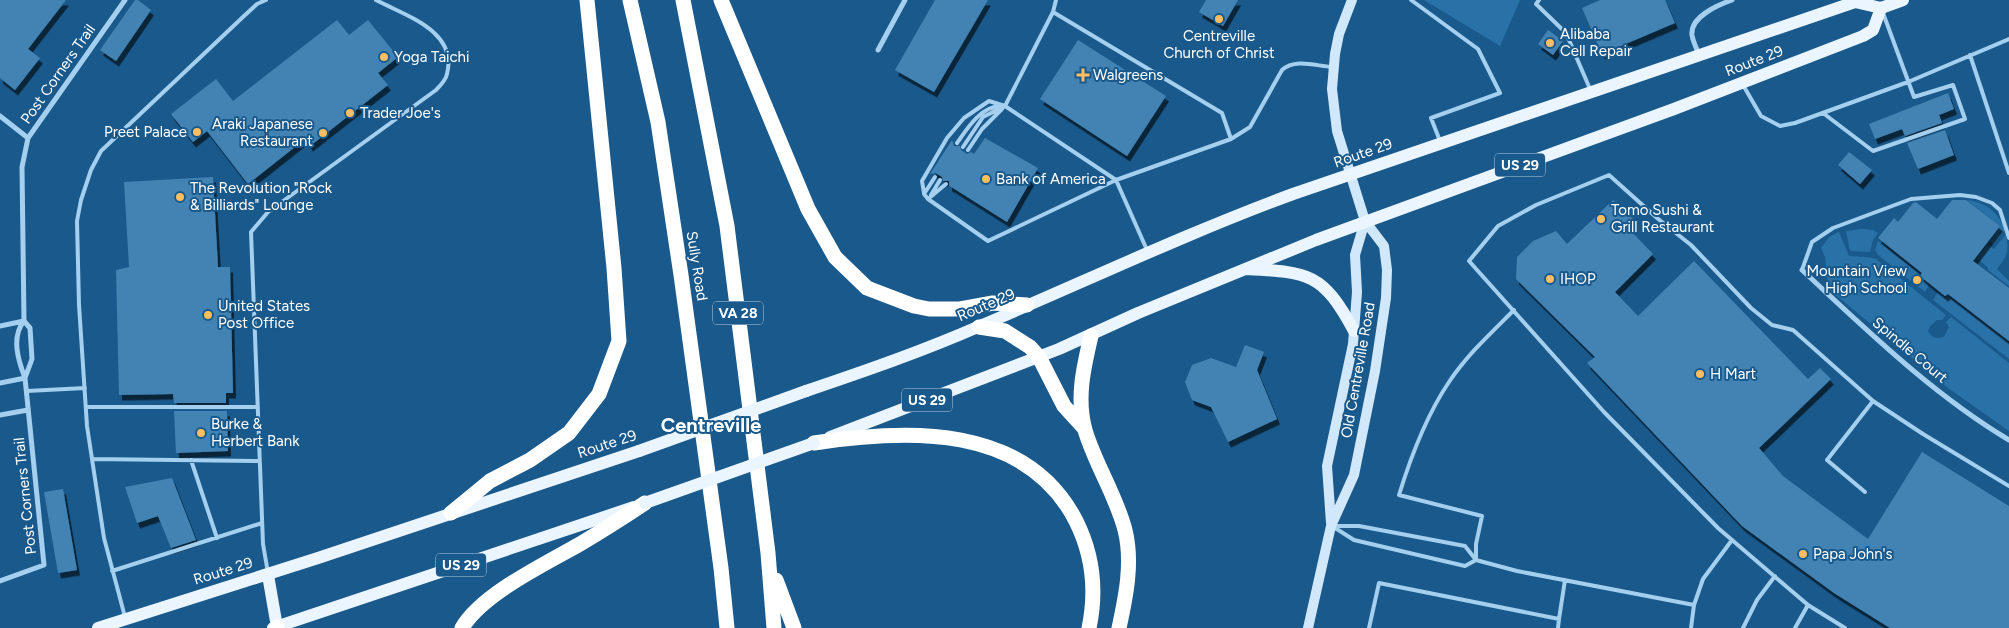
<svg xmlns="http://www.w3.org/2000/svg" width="2009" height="628" font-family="Figtree,sans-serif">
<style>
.green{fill:#2972a8}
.building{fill:#4283b4;filter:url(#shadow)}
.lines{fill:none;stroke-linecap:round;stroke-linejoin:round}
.lane{stroke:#a4cfee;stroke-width:4}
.street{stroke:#a4cfee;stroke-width:5}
.secondary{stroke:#d1e8fa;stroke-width:10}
.primary{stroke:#ebf5ff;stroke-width:12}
.highway{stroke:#fff;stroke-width:15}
.primary-bridge{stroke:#ebf5ff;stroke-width:12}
.poi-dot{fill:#ffbe61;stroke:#19598c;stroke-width:2}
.labels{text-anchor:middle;stroke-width:4;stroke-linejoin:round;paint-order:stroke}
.shield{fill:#19598c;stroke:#bacddc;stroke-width:1}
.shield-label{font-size:14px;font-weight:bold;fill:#fff}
.poi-label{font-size:15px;fill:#fff;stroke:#19598c;text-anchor:start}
.street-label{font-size:15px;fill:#fff;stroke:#19598c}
.district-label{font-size:20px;font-weight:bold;fill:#fff;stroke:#19598c}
</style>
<defs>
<filter id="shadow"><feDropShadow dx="3" dy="5.5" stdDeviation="0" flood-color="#0009"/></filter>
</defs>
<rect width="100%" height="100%" fill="#19598c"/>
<path class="green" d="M1424,0H1520L1500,46Z
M1967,200C1986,203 1998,211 2005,230L1993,245L1990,241L2000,226Z
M1861,229L1873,230L1878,233L1873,240L1870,252L1850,251L1846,231Z
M1839,232L1849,256L1867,257L1876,259L1946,315L1942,320H1937L1930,326L1928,331C1932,338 1936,339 1944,337L1949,327L1946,322L1951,317L2009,363V431L1948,388L1831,291L1828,284L1825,257L1821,248L1829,237Z
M2006,234C2009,253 2008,254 1997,269L2009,281V286L1988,270V268L1977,258L1988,245L1994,249Z
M1878,241L1920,274L1919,276L1929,285L1925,292L1878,255L1875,250Z
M1938,292L1946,298L1948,296L2009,343V359L1933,300Z"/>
<path class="building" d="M0,0H66L28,49L40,58L15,90L0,78Z
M135,0H138L151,10L116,61L100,50Z
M935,0H988L934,92L895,70Z
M1206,0H1238L1223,26L1199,12Z
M1600,0H1665L1675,23L1602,54L1582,8Z
M337,20L349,35L368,20L398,57L378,73L388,85L310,146L305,139L248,184L207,131L193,142L171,114L216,79L233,101Z
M1548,30L1563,41L1553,55L1538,44Z
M1078,40L1166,96L1127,156L1040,99Z
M1948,93L1954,109L1939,115L1942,123L1905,136L1902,129L1875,139L1869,124Z
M1945,130L1954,155L1918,169L1907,143Z
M985,138L1038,168L1007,222L953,188L949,186V181H943L942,177L936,173L930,174L952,140L954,146H960L961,150L967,154L971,152L974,154Z
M1849,152L1872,170L1860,184L1838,165Z
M213,177L218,267H230L233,393H226V403H174L173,394L119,395L116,270L129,267L124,182Z
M1613,200L1633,219L1626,226L1653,254L1615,292L1638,316L1694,261L1808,379L1820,368L1831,379L1759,448L1783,476L1868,539L1922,452L2009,506V628H1890L1834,593L1742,526L1587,363L1595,357L1516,279L1517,257L1533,241L1556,231L1567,244Z
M1952,200H1966L2000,226L1973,261L2009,288V341L1948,294L1945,296L1920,276L1922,273L1878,238L1894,218L1898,222L1913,203L1916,202L1937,219Z
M1245,345L1264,352L1257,370L1277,419L1228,442L1211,407L1192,400L1185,382L1192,365L1211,358L1236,367Z
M174,411H227L228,451L176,453Z
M172,478L196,540L171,548L158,516L137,523L125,487Z
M63,489L77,570L58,573L44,492Z"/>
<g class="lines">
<path class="lane" d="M1056,0L1053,12L1005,106L1116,180L1147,250
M1411,0L1478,49L1500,93L1431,118L1440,141
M1539,0L1536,4L1566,33L1590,89
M1053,12L1222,113L1231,139
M1970,55L2009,173
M1743,85L1761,116L1780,126L1795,123L1908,82L2009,39
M1823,113L1873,151L1965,119L1953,85L1914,97L1883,13
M957,143C967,129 980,107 1000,106
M963,147L983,117L1003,107
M968,150L982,129L1002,109
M935,177L924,194L928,199L988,241L1116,180L1231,139L1250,127L1282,70C1295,58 1316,66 1332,67
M924,193L922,181L947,138L964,118L989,101L1005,106
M931,195L940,180
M928,199L946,184
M1802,270L1812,242L1833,228L1911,199L1960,195L1976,197L1992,203L2000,210L2009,238
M27,391L85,388
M86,407H258
M92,459L260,461
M191,460L217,538
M1865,492L1827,460L1873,401
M1332,526L1354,540L1465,566L1476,560
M1333,526H1359L1465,546L1476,560L1517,571L1694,605L1703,579L1732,540
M1476,560V544L1482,516L1399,495C1411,456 1426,416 1449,382C1467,355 1491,333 1514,310
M112,571L262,523
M268,573L263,544L251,232L268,212L436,90C440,86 446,80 447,74C458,31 406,16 376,0
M125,617L104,538L87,426L79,305L77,221L81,200L91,170L101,151L244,16L257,4L266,0
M1559,619L1565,580
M1369,628L1379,583L1559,619L1558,628
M1691,628L1694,605
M1743,628L1757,600L1775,576
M1795,628L1808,605
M1845,628L1808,605L1718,528L1604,412L1469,261L1498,226L1536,205L1609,175L1657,218L1691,245L1751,308L1772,325L1793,330L1873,401L1923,434L2009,486"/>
<path class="street" d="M878,50L905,0
M1699,55C1697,49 1693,42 1692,35C1690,17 1718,5 1732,0
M0,116L28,138
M1802,270C1867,330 1932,394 2009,440
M0,326L24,321
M25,378L32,359L30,328L24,321L22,167L28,138L125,0
M0,383L25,378
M0,415L28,410
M0,581L44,565L25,378C18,360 11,337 24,321"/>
<path class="secondary" d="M1331,523L1327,466L1353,344L1357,292L1355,255L1365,221
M1308,628L1331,526L1354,475L1375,371L1386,298L1387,270L1384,246L1365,221L1337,131L1332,89L1335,54L1339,34L1352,0"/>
<path class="primary" d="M1246,269C1309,272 1323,273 1354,331
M806,391C865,371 923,351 980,326C1084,282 1187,233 1293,194L1855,2L1881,8L1903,0
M830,437L1059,349L1138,313L1316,240L1674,109L1863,36L1873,30L1881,8
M268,575L277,627
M98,628L318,558L639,451
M273,628L634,507"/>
<path class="highway" d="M630,0L658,122L681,275L721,568L727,628
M683,0L727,226L768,553L774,628
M721,0L808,209L835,257L867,288L914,306L929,309H960L993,303L1027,305
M979,327L1005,331L1030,347L1039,357L1064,406L1085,429
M1091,336C1084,366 1076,398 1085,430C1095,464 1116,495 1125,530C1133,562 1126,596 1119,628
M814,443C906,429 1026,423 1076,521C1093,555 1097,590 1089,628
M451,513L490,481L530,460L569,433L599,394L619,341L614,268L587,0
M776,580L794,628
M277,627V628
M462,628C482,594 545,564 580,544C602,531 624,517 645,503"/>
<path class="primary-bridge" d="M639,451L806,391
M645,503L814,443"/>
</g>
<g class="poi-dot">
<circle cx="1219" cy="19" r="5"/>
<circle cx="1550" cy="43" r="5"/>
<circle cx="384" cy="57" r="5"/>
<path d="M1080.5 67.5h5v5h5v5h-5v5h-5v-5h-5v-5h5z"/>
<circle cx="350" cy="113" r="5"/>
<circle cx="197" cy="132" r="5"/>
<circle cx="323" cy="133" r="5"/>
<circle cx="986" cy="179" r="5"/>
<circle cx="180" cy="197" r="5"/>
<circle cx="1601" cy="219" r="5"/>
<circle cx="1550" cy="279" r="5"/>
<circle cx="1917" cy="280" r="5"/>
<circle cx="208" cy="315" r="5"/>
<circle cx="1700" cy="374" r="5"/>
<circle cx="201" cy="433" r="5"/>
<circle cx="1803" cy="554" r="5"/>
</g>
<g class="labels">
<g class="shield">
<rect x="1495" y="153.5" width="50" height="23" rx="4"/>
<rect x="713" y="301.5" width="50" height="23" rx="4"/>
<rect x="902" y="388.5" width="50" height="23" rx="4"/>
<rect x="436" y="553.5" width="50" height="23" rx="4"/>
</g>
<g class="shield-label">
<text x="1520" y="170">US 29</text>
<text x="738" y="318">VA 28</text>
<text x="927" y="405">US 29</text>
<text x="461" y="570">US 29</text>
</g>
<g class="poi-label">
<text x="1560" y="39">Alibaba<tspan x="1560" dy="17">Cell Repair</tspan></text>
<text x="1219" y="41" text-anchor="middle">Centreville<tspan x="1219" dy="17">Church of Christ</tspan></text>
<text x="394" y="62">Yoga Taichi</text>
<text x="1093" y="80">Walgreens</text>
<text x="360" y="118">Trader Joe's</text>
<text x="313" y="129" text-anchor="end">Araki Japanese<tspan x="313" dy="17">Restaurant</tspan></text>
<text x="187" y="137" text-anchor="end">Preet Palace</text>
<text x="996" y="184">Bank of America</text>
<text x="190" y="193">The Revolution "Rock<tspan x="190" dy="17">&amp; Billiards" Lounge</tspan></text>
<text x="1611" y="215">Tomo Sushi &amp;<tspan x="1611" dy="17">Grill Restaurant</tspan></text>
<text x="1907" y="276" text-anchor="end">Mountain View<tspan x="1907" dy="17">High School</tspan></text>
<text x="1560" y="284">IHOP</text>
<text x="218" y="311">United States<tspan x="218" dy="17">Post Office</tspan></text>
<text x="1710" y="379">H Mart</text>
<text x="211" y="429">Burke &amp;<tspan x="211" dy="17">Herbert Bank</tspan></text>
<text x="1813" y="559">Papa John's</text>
</g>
<g class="street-label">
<text transform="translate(1754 61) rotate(-21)" y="5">Route 29</text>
<text transform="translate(58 74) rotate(-55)" y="5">Post Corners Trail</text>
<text transform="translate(1363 153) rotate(-19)" y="5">Route 29</text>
<text transform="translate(697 266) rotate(81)" y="5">Sully Road</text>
<text transform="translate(986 305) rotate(-23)" y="5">Route 29</text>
<text transform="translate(1910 350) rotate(40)" y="5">Spindle Court</text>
<text transform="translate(1358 370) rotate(-80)" y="5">Old Centreville Road</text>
<text transform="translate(607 444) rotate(-18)" y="5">Route 29</text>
<text transform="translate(25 496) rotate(-96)" y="5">Post Corners Trail</text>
<text transform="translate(223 571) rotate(-17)" y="5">Route 29</text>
</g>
<g class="district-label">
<text x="711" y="432">Centreville</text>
</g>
</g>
</svg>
